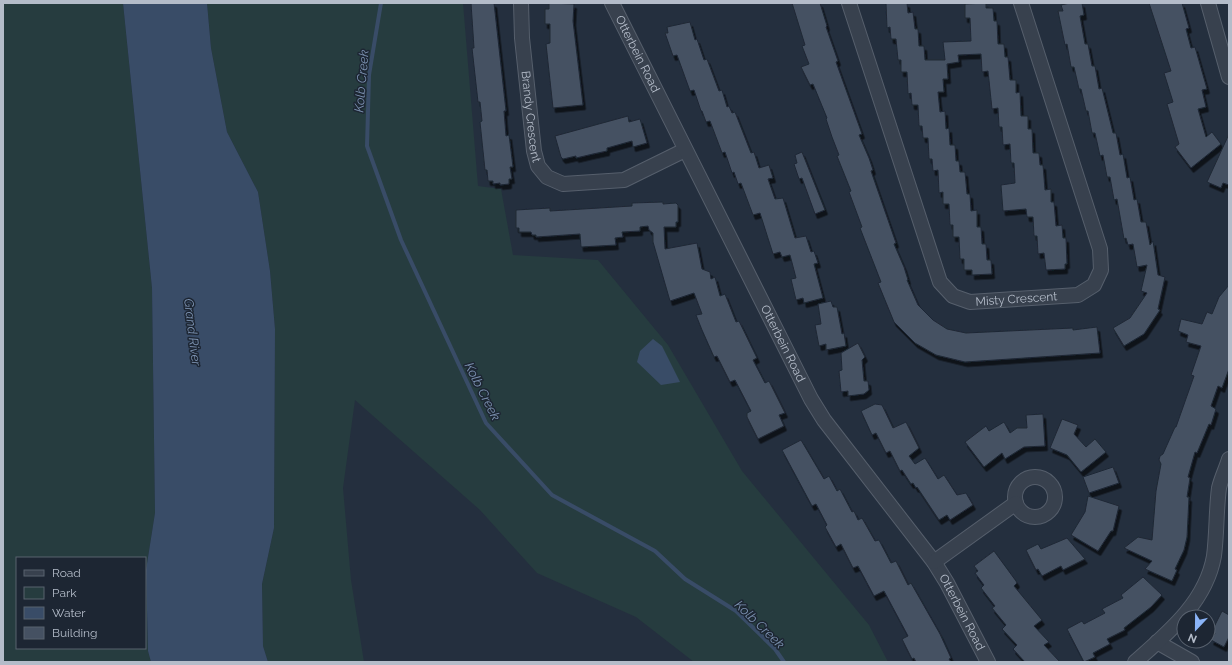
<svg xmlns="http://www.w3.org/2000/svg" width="1232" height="665" font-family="Raleway,sans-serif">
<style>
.green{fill:#263c3f;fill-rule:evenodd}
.water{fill:#394c67}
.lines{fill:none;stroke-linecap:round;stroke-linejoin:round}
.stream{stroke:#394c67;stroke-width:4}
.building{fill:#455162;stroke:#1f2835;filter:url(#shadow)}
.minor-casing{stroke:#565f6c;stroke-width:16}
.minor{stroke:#38414e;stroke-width:14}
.labels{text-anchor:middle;stroke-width:3;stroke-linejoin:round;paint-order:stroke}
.street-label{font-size:12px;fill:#b4bcc9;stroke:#1d2633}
.water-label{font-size:13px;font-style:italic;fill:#7c92b1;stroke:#1d2633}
</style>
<defs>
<filter id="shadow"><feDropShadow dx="2.5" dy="4.5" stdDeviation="0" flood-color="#0009"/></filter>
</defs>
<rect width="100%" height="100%" fill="#242f3e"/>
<path class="green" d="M3,3H123L152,288L155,513L146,570L148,651L151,662H3ZM17,558H145V648H17Z
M207,3H463L478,186L501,189L513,255L598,260L668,345L742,471L869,625L888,662H694L636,617L537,573L480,510L355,400L343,488L351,580L364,662H268L263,646L262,584L274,528L275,329L270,271L258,192L227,132L211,48Z"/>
<path class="water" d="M123,3H207L211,48L227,132L258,192L270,271L275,329L274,528L262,584L263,646L268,662H151L148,651L146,570L155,513L152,288Z
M653,339L662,346L680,382L661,385L637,362L640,351Z"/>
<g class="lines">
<path class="stream" d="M381,3L369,75L367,146L401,240L486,423L552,495L655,551L685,579L736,611L775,649L784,662"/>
</g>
<path class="building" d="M471,3H494L506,111H504L506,136L509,135L513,167H510L512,179H509V184L500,185V183L493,184V181H488L487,170H485L480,122L482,121L480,102H478L472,48H474Z
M549,3L574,4L573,21L583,105L553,108L546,44L550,43V24H545V9H549Z
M792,3H820L827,26L826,27L838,61L836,62L862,134L859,135L869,158L873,170L871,171L896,243L894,244L904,267L908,280H907L918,305L933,320L947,329L966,333L1073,328V330L1097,327L1100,353L965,362L936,355L915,343L894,322L878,283L881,282L860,228L862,227L849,192L851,191L837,156L839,155L832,137L826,119L827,118L813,84L810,85L801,67L809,64L802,46L805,45Z
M886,3H907L908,13L913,12L915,29H918L919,46H924L925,60H945L943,42L971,41L970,18H965V4L986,3V8H993L994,21H997L998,44H1004L1005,57H1008L1010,80H1016V93L1020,92L1021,116H1028V129H1032L1033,153H1039L1040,165H1043L1045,190L1051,189V202H1054L1056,226L1062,225L1063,238H1066L1067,264H1065V269L1046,270L1044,253L1038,254L1037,236H1034L1033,217H1027L1026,209L1003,211L1001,185L1015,183L1014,163H1011L1010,144L1003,145L1002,127H999L998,108L992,109L988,71L982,72L981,54L958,55L959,62L947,64L948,79H943L944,92H938L940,112L945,111L946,129L949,128L950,145H955L956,161H959L960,172H965L967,194H970L971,211L977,210V227H981L982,244H986L987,260H991L992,274L972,275V270H964V259H960L959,237H953V225H950L949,204H943V192L939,193L938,170L933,171L932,159H929L928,138H923L922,126H919L918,105H912L911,93L908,94L907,72H901V60H898L896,39H891L890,27L887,28Z
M1070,3H1082L1084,15L1080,16L1085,44H1088L1092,66H1095L1099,89L1102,88L1113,133H1116L1120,155L1123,154L1127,178L1130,177L1134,200L1137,199L1141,222H1146L1150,245L1153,241L1158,275L1165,277L1158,309L1160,310L1144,334L1124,346L1113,328L1130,318L1147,293L1141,291L1147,265L1137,267L1133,244L1128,245L1126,238L1124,239L1117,199L1114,200L1110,177H1107L1103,155L1100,156L1095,133H1092L1088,111H1086L1081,89H1079L1074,67H1071L1067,44L1065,45L1058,11H1063L1061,5Z
M1149,3H1182L1189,28L1186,29L1191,48L1195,47L1207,89L1202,90L1206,107L1198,109L1206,137L1212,132L1221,144L1191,168L1175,147L1179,144L1167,104L1173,102L1164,73L1171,71Z
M690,22L695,40L697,39L704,60L707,59L719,91L722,90L727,107L729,106L732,113L735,112L751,153L754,152L759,168L769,165L773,178L768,179L775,199L783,198L795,238L806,236L811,252L814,251L818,263L814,264L823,298L804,303L803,298L796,300L791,279L796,278L790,255L782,257L780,252L773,254L760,213L753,215L741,183L738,184L734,172L732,173L725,152L722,153L710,121L706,122L702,111H701L694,90L690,91L677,55L673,56L665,33H668L667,27Z
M628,116L629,122L640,119L647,143L633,147L632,141L607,148V151L593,154L576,158V156L563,159L561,157L555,136Z
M1229,134V185L1223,183L1221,188L1207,182Z
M802,152L825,210L815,214L802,178L799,179L794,164L797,163L795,155Z
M663,202V204L676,203L678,205V222H676V227H664L665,249L697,243L702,269L710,272L711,279L715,277L720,296L725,294L736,322L739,321L757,358L753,360L765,383L769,381L785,413L779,415L784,426L758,439L747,417V413L751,411L735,380L730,382L717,356L714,357L702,330L696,315L702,314L694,293L670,301L653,242V233L649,230L648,226L640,227V231L622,232L623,237L615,238L616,245L581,247L580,234L536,237V235H532L531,232H519V228H516V210L550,208V211L632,206V203Z
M1229,285V369L1222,388L1218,386L1211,406L1216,409L1211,425L1209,424L1197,453L1195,452L1188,477L1190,478L1187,497H1189L1187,537L1184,550L1175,569L1177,570L1172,581L1145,569L1152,561L1124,548L1138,537L1152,540L1156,491L1161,464L1159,460L1160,456L1163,454L1175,427H1176L1194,376L1191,375L1201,346L1186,342L1188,335L1178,331L1181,319L1202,324L1207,312L1212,314L1219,297Z
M831,301L833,307H837L842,334L844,333L846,346L826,350V344L819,346L815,325L821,324L818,304Z
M858,343L865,357L862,360L864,381H868L869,390L864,394L848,396V391L841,392L839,371L842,370L841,353Z
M875,404L882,405L893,428L906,422L919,448L909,456L915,464L925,458L938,479L944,475L957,495L966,493L973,505L950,520L947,515L939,520L917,487L916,488L913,483L911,484L902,470L900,471L890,451L886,453L876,433L872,435L861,411Z
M1043,414L1045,446L1024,447L1005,459L1002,453L984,467L965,442L986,426L989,431L1004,422L1010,433L1017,428H1027L1026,415Z
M1062,419L1078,425L1074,434L1086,447L1095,439L1106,452L1081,472L1067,455L1050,448Z
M801,440L824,479L829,476L837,491L840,489L852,512L854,511L858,520L862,518L875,541L879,540L891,563L896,561L908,585L911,583L940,634L951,658L949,659L951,662H916L914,658L912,659L902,639L908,636L884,591L874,596L858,566L853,568L841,544L836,547L825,527L827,525L816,504L812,506L782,450Z
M1113,467L1119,483L1089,493L1083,477Z
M1088,496L1119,506L1113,531H1111L1098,551L1071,535L1085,512Z
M1067,538L1085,559L1063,570L1061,566L1042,576L1038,569L1036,570L1026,550L1038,544L1041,549Z
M994,551L1016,581L1017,583L1014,586L1042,620L1034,626L1049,642L1044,645L1060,662H1025L1013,649L1017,645L1002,629L1006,625L992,608L995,606L981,588L984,585L975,573L978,571L974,566Z
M1143,577L1162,595L1151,607L1124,628L1125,630L1107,639L1110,644L1093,653L1095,657L1084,662L1067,629L1082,621L1084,624L1105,613L1102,609L1123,598L1121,595Z
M1222,611L1229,615V637L1224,647L1211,640L1215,633L1212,631Z"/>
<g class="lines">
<g class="minor-casing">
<g id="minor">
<path id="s1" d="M521,3L522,38L534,151L538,166L547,177L563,184L624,180L685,150"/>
<path id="s2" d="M612,3L811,399L824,420L934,562L947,583L988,662"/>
<path id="s3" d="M849,3L940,282L953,296L970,302L1078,295L1094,285L1101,270L1100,249L1021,3"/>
<path d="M1208,3L1229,77"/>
<circle cx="1035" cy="497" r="20"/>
<path d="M934,562L1016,503"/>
<path d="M1157,642L1192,662"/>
<path d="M1135,662C1168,633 1206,602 1214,556C1217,533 1216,511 1219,488C1221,479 1226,469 1229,459"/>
</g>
</g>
<use href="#minor" class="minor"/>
</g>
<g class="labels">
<g class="street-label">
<text dy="4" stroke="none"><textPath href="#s2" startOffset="57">Otterbein Road</textPath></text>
<text dy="4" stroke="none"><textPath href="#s1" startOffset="114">Brandy Crescent</textPath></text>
<text dy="4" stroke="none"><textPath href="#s3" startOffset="377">Misty Crescent</textPath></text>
<text dy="4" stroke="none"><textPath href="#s2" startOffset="381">Otterbein Road</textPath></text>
<text dy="4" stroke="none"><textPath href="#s2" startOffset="705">Otterbein Road</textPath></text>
</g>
<g class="water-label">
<text transform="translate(361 81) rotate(-85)" y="5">Kolb Creek</text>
<text transform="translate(193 332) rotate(83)" y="5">Grand River</text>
<text transform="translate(483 391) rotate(63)" y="5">Kolb Creek</text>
<text transform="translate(760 624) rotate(44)" y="5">Kolb Creek</text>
</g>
</g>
<rect width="1232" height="665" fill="none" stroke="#b4bcc9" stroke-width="8"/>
<rect x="16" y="557" width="130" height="92" fill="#1d2633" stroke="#59626f"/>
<rect x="24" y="570" width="20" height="6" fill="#38414e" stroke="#59626f"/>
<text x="52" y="577" font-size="12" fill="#b4bcc9">Road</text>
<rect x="24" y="587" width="20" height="12" fill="#263c3f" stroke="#59626f"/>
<text x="52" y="597" font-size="12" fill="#b4bcc9">Park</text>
<rect x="24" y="607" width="20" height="12" fill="#394c67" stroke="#59626f"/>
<text x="52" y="617" font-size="12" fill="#b4bcc9">Water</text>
<rect x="24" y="627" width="20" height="12" fill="#455162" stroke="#59626f"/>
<text x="52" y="637" font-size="12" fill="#b4bcc9">Building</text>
<g transform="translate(1196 629) rotate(202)"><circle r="19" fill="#1d2633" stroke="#59626f"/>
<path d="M0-3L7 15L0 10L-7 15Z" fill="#8ab4f8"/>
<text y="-6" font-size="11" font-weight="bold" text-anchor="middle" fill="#b4bcc9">N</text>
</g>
</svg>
